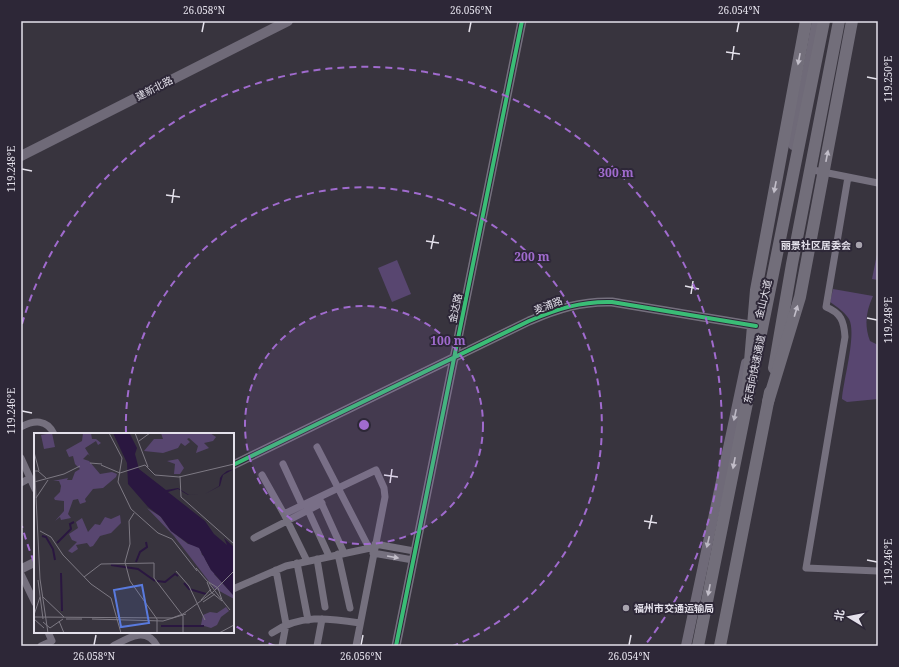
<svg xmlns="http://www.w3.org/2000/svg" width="899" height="667" font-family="'Noto Serif','Noto Sans SC',serif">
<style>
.green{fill:#584670}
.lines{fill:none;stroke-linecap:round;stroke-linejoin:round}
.minor{stroke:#75707e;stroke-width:7}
.tertiary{stroke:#75707e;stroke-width:9}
.secondary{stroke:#6f6a78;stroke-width:10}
.trunk{stroke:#726e7a;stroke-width:12}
.trunk-bridge{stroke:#726e7a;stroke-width:12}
.cycleway-casing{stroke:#2d2737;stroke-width:6}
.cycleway{stroke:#3abd76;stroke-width:4}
.oneway{fill:#c2bec9}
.oneway2{fill:#bbb7c3}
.oneway3{fill:#c3bfca}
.ticks{fill:none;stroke:#e4e1eb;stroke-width:1.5}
.ring{fill:none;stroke:#a06bce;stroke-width:2;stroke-dasharray:7 5}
.poi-dot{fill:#a8a4ae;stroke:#2d2737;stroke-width:1.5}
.labels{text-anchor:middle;stroke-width:4;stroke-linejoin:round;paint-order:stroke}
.street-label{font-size:10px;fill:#e4e1eb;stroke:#2d2737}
.poi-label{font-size:10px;font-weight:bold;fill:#e4e1eb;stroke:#2d2737;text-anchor:end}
.inset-river{fill:none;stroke:#2a1740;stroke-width:2}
.inset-road{fill:none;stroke:#7d7983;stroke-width:1}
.view{fill:#597ade;fill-opacity:0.15;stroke:#597ade;stroke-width:2}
.inset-edge{fill:none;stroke:#e4e1eb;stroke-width:2}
.centre{fill:#a06bce;stroke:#2d2737;stroke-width:2}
.ring-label{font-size:12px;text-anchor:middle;font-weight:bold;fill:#a06bce;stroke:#2d2737;stroke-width:4;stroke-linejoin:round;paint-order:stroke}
.neatline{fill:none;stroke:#e4e1eb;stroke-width:1.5}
.ticks-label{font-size:10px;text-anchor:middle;fill:#e4e1eb}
</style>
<rect width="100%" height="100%" fill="#38343e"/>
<path class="green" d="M878,249V280L872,279Z
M397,260L411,294L392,302L378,268Z
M833,289L873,296C866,311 864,325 870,341L878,345V399L847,402L842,399C843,381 857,334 849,319C844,311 837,307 830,302Z"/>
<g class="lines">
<path class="minor" d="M813,170L878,183
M848,177L826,307C841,313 844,321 845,337L806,568L878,571
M21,427C34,420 47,419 54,434
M317,447L369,548
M21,458L35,489
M283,464L302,505
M262,475L284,514L307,561
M21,483L30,478
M320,500L344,553
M308,510L329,556
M284,514L376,470L384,488L385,497L356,646
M254,538L322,503
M375,544L414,551
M373,553L413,560
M338,554L350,608
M317,559L325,607
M297,563L308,620
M276,570L286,624L282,646
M21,574L35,603
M233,589L286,566L375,547
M272,633C299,614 328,618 360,623
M41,646L52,641L48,632
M113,646C128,638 146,626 157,646
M317,646L322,619"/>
<path class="tertiary" d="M233,465L529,321C557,309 581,301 612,302L756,326
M21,569L35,562
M396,646L522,21"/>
<path class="secondary" d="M793,145L817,21
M21,156L288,21
M686,646L746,363"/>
<path class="trunk" d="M774,368L792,264L839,21
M698,646C739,438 783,230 824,21
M720,646L770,392"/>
<path class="trunk-bridge" d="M747,397L756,290L806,21
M768,402L800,297L852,21"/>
<g class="cycleway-casing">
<path id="cycleway" d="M233,465L529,321C557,309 581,301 612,302L756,326
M396,646L522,21"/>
</g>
<use href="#cycleway" class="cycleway"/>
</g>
<defs><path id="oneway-solid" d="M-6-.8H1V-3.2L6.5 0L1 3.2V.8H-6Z"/></defs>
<g class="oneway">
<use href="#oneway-solid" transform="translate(799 59) rotate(101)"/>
<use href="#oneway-solid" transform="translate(827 156) rotate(-79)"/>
<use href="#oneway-solid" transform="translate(775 187) rotate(101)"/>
<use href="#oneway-solid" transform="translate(796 311) rotate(-73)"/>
<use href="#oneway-solid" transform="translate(734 463) rotate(101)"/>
<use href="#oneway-solid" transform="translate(709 590) rotate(101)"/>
</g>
<g class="oneway2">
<use href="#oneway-solid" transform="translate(735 415) rotate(102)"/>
<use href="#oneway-solid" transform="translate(708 542) rotate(103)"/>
</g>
<use class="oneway3" href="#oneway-solid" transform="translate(393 557) rotate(10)"/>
<path class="ticks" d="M202,32L204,22M469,32L471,22M737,32L739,22M726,52L740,54M732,60L734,46M867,77L877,79M22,169L32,171M166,195L180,197M172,203L174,189M426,241L439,243M431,249L434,235M685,286L699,289M691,294L693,281M867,318L877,320M22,411L32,413M384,475L398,477M390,483L392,469M644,521L657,523M649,529L652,515M867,560L877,562M94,645L96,635M361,645L363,635M629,645L631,635"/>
<circle cx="364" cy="425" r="119" fill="#a06bce" fill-opacity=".12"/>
<g class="ring">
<circle cx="364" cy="425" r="119"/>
<path d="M275 646A238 238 0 0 1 234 625M126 433A238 238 0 1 1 453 646"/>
<path d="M34 562A357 357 0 0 1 22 526M22 324A357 357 0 1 1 645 645"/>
</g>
<g class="poi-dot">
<circle cx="859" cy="245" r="4"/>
<circle cx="626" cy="608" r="4"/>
</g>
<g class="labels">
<g class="street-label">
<text transform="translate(154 88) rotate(-27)" y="4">建新北路</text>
<text transform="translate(763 299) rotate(-76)" y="4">金山大道</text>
<text transform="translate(548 305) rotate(-21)" y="4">麦浦路</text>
<text transform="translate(455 308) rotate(-78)" y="4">金达路</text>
<text transform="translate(754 369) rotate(-78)" y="4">东西向快速通道</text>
</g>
<g class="poi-label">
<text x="851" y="249">丽景社区居委会</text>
<text x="634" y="612" text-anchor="start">福州市交通运输局</text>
</g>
</g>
<g transform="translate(34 433)">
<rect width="200" height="200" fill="#38343e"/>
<path d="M18,0L21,14L10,16L7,2ZM49,0H57L58,6H62L67,10L64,12L62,8L51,15L56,23L54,21L49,26L55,28L66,41L78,39L83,41L82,44L69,55L59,56L51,66L52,69L46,71L44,66L39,67L34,81L37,85L27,87L26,84L21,88L30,78V68L21,67L20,65L26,59L27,53L25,48H19L34,45L33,47H38L41,39L46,36L41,31L39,23L35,24L32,17L48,8ZM127,0H176L182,4L179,8L170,10L175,15L162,20L164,13L155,5L153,6L156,9L151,13L147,10L144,15L129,20L110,18L120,6H129ZM144,26L150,35L146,41H140L141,31L133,28ZM113,75L126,83L137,98L154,111L165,112L168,122L174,125L171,126L177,137L182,140L180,141L200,163V166L180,155L140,103ZM86,82L87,90L77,100L66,103L59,113L56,114L53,110L42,112L44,116L38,120L34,118L43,109L38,107L35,101L44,95L42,89L48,85L54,99L61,91L66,92L71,84L77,86ZM192,174L195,178L187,184L183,192L177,195L167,192L169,182L176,179L183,180Z" fill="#584670"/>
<path d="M79,0L96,1L103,15L101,21L105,36L132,57L144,55L155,62L171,61L185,53L186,45L188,42L193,38L200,36L189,42L186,53L171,61L154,62L144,56L134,59L171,88L180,101L193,112L190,105L200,114V163L177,137L165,115L155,111L137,98L127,84L114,74L94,51L93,30Z" fill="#2a1740"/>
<path class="inset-river" d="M8,103L12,104L19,116L21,127M23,110L37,96L36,91L40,89M102,129L106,119L113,114L112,109M77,132L104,136L121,148M27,140L28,178M123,148L131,149L141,141L144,143M150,150L155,156L172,161M127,193H170"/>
<path class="inset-road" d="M75,0L88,25L84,49L97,76L124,100L138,106L163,138M101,0L114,34M105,8L116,0M0,19L5,38M0,23L6,146L14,200M56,30L68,31M67,32L86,40L111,32L121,42L145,44L200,31M0,38H4L12,45M146,43L147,64L200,111M0,49L30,41L46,33M2,65L14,47M100,80L95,88L96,111L91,129L96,148L123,186V200M6,98L17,104L29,122L57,151L77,165L87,200M120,130V145L149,183V200M162,135L173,148L184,155L188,167L196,177M142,138L155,153L171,187M50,144L67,131L120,130M4,147L9,186M173,149L177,159L188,168M175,150L187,166M9,164L30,184M167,167L177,156M169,169L181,161M0,182L6,164M0,184L138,185L149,181L179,159L200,138M0,186L10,195M32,186H48M58,186L129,188L152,181M25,188L30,200M9,189L16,195L29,186M185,200L200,192"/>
<path class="view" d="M108,152L115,190L87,194L80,157Z"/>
<rect width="200" height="200" class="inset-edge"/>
</g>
<circle cx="364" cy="425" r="6" class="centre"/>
<g class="ring-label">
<text x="616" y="177">300 m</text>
<text x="532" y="261">200 m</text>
<text x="448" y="345">100 m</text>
</g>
<rect width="899" height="667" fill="none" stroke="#2d2737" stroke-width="44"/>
<g transform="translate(849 617) rotate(280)" stroke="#2d2737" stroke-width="3" paint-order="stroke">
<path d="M0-3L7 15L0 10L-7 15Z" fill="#e4e1eb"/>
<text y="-6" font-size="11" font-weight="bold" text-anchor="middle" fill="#e4e1eb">北</text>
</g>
<rect x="22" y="22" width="855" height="623" class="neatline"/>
<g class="ticks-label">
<text x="204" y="14">26.058°N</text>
<text x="471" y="14">26.056°N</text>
<text x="739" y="14">26.054°N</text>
<text transform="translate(888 79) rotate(-90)" y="4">119.250°E</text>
<text transform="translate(11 169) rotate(-90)" y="4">119.248°E</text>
<text transform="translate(888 320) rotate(-90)" y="4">119.248°E</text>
<text transform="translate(11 411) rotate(-90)" y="4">119.246°E</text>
<text transform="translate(888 562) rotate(-90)" y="4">119.246°E</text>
<text x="94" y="660">26.058°N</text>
<text x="361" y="660">26.056°N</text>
<text x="629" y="660">26.054°N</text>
</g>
</svg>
